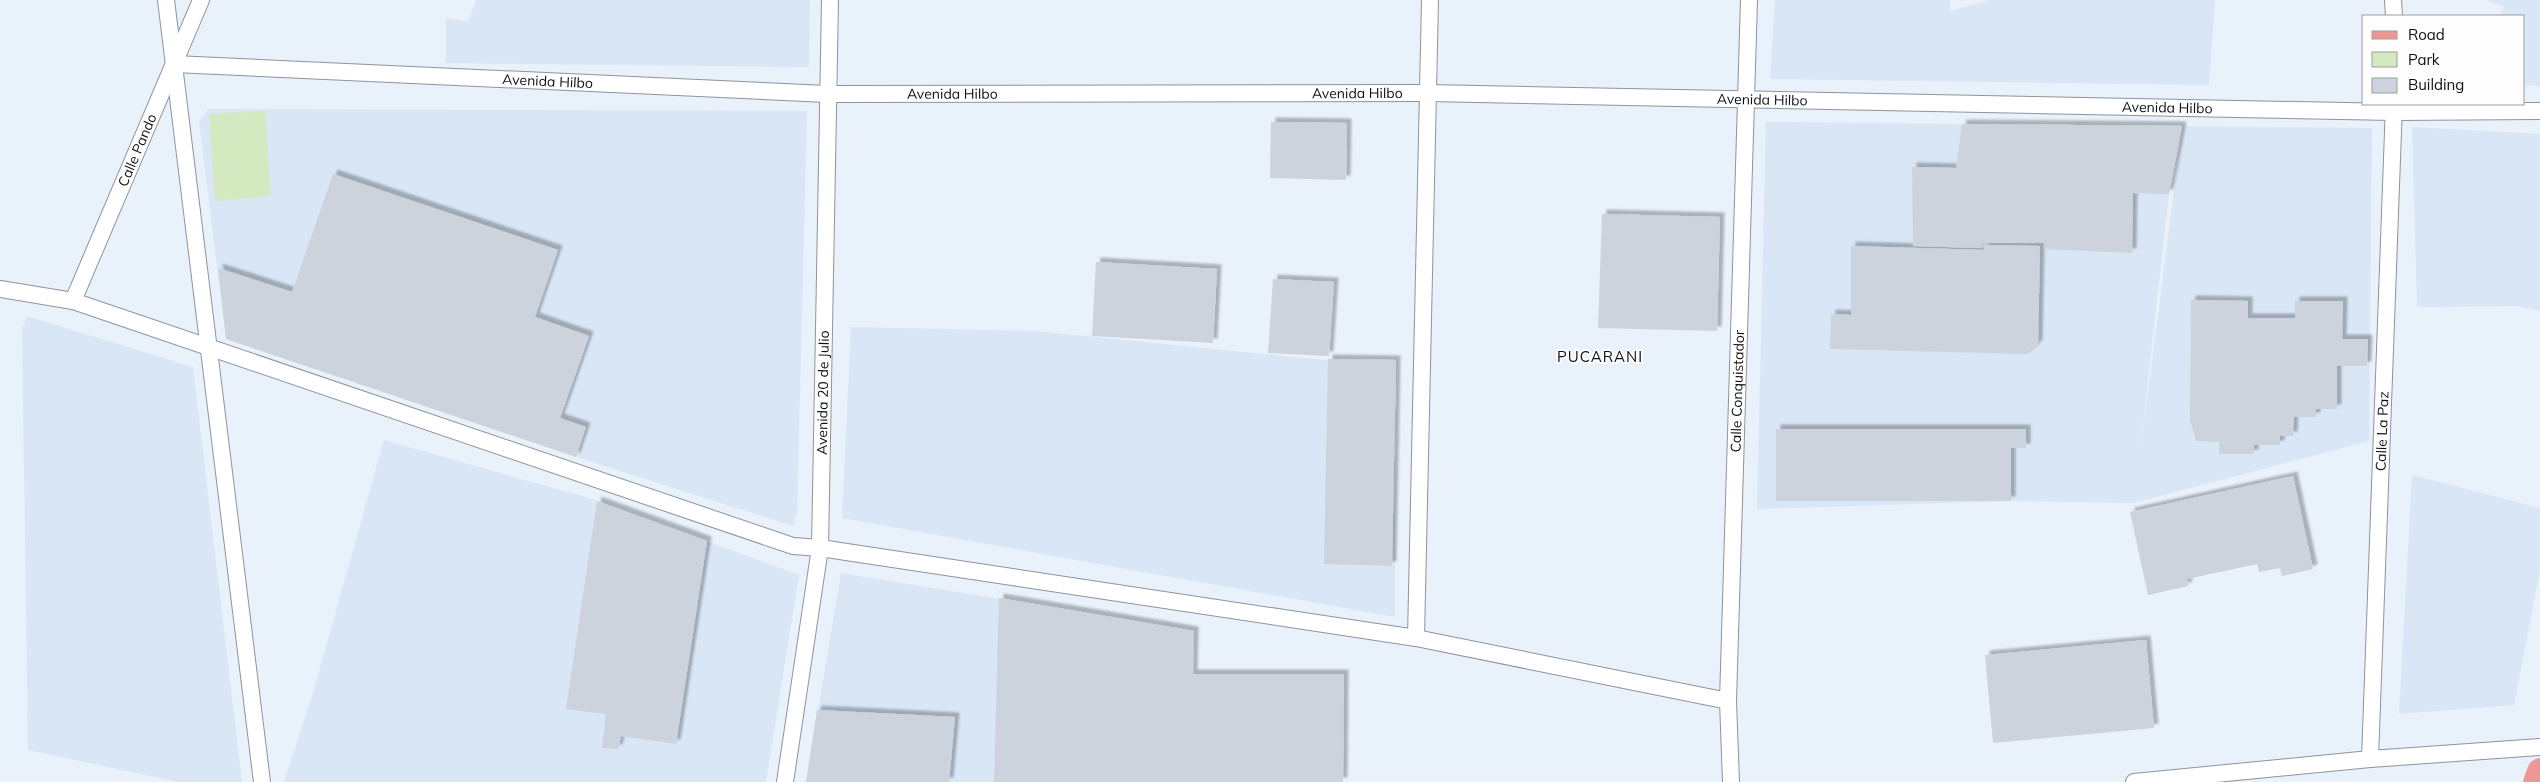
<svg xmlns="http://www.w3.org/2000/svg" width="2540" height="782" font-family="Mulish,sans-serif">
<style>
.built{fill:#d9e6f6;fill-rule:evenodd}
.green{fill:#d5e9c0}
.building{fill:#ccd3dd;filter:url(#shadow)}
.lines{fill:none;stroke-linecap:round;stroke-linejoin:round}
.street-casing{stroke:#8d949d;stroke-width:18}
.primary-casing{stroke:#cfcfd0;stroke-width:26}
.street{stroke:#fff;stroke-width:16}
.primary{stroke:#ec9794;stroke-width:25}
.labels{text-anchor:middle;stroke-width:4;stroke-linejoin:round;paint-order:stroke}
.street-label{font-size:14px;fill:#0e1014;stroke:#fdfdfd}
.neighbourhood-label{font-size:15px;letter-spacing:1px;fill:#0e1014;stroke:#fdfdfd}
</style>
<defs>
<filter id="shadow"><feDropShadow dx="4.5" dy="-4.5" stdDeviation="1" flood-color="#0004"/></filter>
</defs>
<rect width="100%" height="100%" fill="#e9f1fb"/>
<path class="built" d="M476,0H810L809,67L446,63V18L468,22Z
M1775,0H1950V11L1990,0H2215L2209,85L1770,79Z
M2486,0H2540V86L2524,85V16H2500L2504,7Z
M208,109L807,111L797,514L793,526L576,457L226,339L199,121Z
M1766,122L2372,128L2369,441L2134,503L2011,501L1757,509ZM2180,137L2181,138L2140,452L2169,194Z
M2412,127L2540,134V311L2517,306L2417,307Z
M27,316L193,367L242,782H179L28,750L22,329Z
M851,327L1035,331L1395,367V617L842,518Z
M384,440L592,499L799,575L766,782H284L313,693Z
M2412,475L2540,508V570L2514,705L2399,714Z
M841,573L1194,631L1192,782H806Z"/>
<path class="green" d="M265,111L271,196L215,201L209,114Z"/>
<path class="building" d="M1271,122L1347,123L1346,180L1270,178Z
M1962,124L2182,126L2169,194L2133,193L2132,253L2044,249V243H1982V248L1913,246L1912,167L1956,168Z
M333,174L558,250L535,317L589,336L560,418L586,427L576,457L226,339L218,268L292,292Z
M1602,214L1720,217L1717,331L1598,328Z
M1983,245L2040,246L2038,344L2028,354L1830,349L1831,314L1851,315V246L1984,250Z
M1096,262L1217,269L1213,343L1092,336Z
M1273,279L1334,282L1329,356L1268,353Z
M2191,300L2248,301V318H2295V301H2343L2342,339H2368L2367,366H2337V409H2316V417H2294L2293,436H2280V445H2254V454H2219V442L2196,441L2190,420Z
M1328,359L1396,360L1392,566L1324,564Z
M1776,429H2026V448H2011V501H1776Z
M2293,476L2313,569L2282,576L2280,568L2259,572L2257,564L2187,579L2188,586L2148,595L2130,512Z
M597,501L707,541L676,744L621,736L618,749L602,748L606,714L566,709Z
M999,598L1194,631L1193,674H1344L1343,782H994Z
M2146,640L2154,728L1993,743L1985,655Z
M817,710L955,717L949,782H806Z"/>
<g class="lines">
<g class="street-casing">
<g id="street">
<path d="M166,0L262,782"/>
<path d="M2393,0L2394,16"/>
<path id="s1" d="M174,64L827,94L1428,93L2394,112L2540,111"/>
<path d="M0,289L73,301L793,546L820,548L1416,638L1728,701"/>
<path id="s2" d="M73,301L201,0"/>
<path d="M1416,638L1430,0"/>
<path id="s3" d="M2370,759L2394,104"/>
<path id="s4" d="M785,782L820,548L830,0"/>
<path id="s5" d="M1731,782L1728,701L1749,0"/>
<path d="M2134,782L2370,759L2540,747"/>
</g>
</g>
<g class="primary-casing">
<path id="primary" d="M2536,782L2540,771"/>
</g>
<use href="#street" class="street"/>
<use href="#primary" class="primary"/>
</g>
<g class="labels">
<g class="street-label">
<text dy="5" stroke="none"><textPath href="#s1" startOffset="374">Avenida Hilbo</textPath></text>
<text dy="5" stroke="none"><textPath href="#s1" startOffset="1184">Avenida Hilbo</textPath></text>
<text dy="5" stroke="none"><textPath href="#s1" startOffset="779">Avenida Hilbo</textPath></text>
<text dy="5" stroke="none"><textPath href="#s1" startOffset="1589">Avenida Hilbo</textPath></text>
<text dy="5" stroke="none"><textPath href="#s1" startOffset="1994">Avenida Hilbo</textPath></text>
<text dy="5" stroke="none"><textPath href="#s2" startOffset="164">Calle Pando</textPath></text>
<text dy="5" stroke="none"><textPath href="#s5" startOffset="391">Calle Conquistador</textPath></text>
<text dy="5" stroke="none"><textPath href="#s4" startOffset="392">Avenida 20 de Julio</textPath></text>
<text dy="5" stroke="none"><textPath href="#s3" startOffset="328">Calle La Paz</textPath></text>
</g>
<g class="neighbourhood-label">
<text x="1600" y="362">PUCARANI</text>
</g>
</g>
<rect x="2362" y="15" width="162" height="90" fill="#fdfdfd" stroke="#9d9ea0"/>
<rect x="2372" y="31" width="25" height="8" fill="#ec9794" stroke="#9d9ea0"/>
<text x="2408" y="40" font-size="15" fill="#0e1014">Road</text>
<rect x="2372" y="52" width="25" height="15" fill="#d5e9c0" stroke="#9d9ea0"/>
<text x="2408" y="65" font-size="15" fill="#0e1014">Park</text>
<rect x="2372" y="78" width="25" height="15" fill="#ccd3dd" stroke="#9d9ea0"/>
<text x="2408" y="90" font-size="15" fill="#0e1014">Building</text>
</svg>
